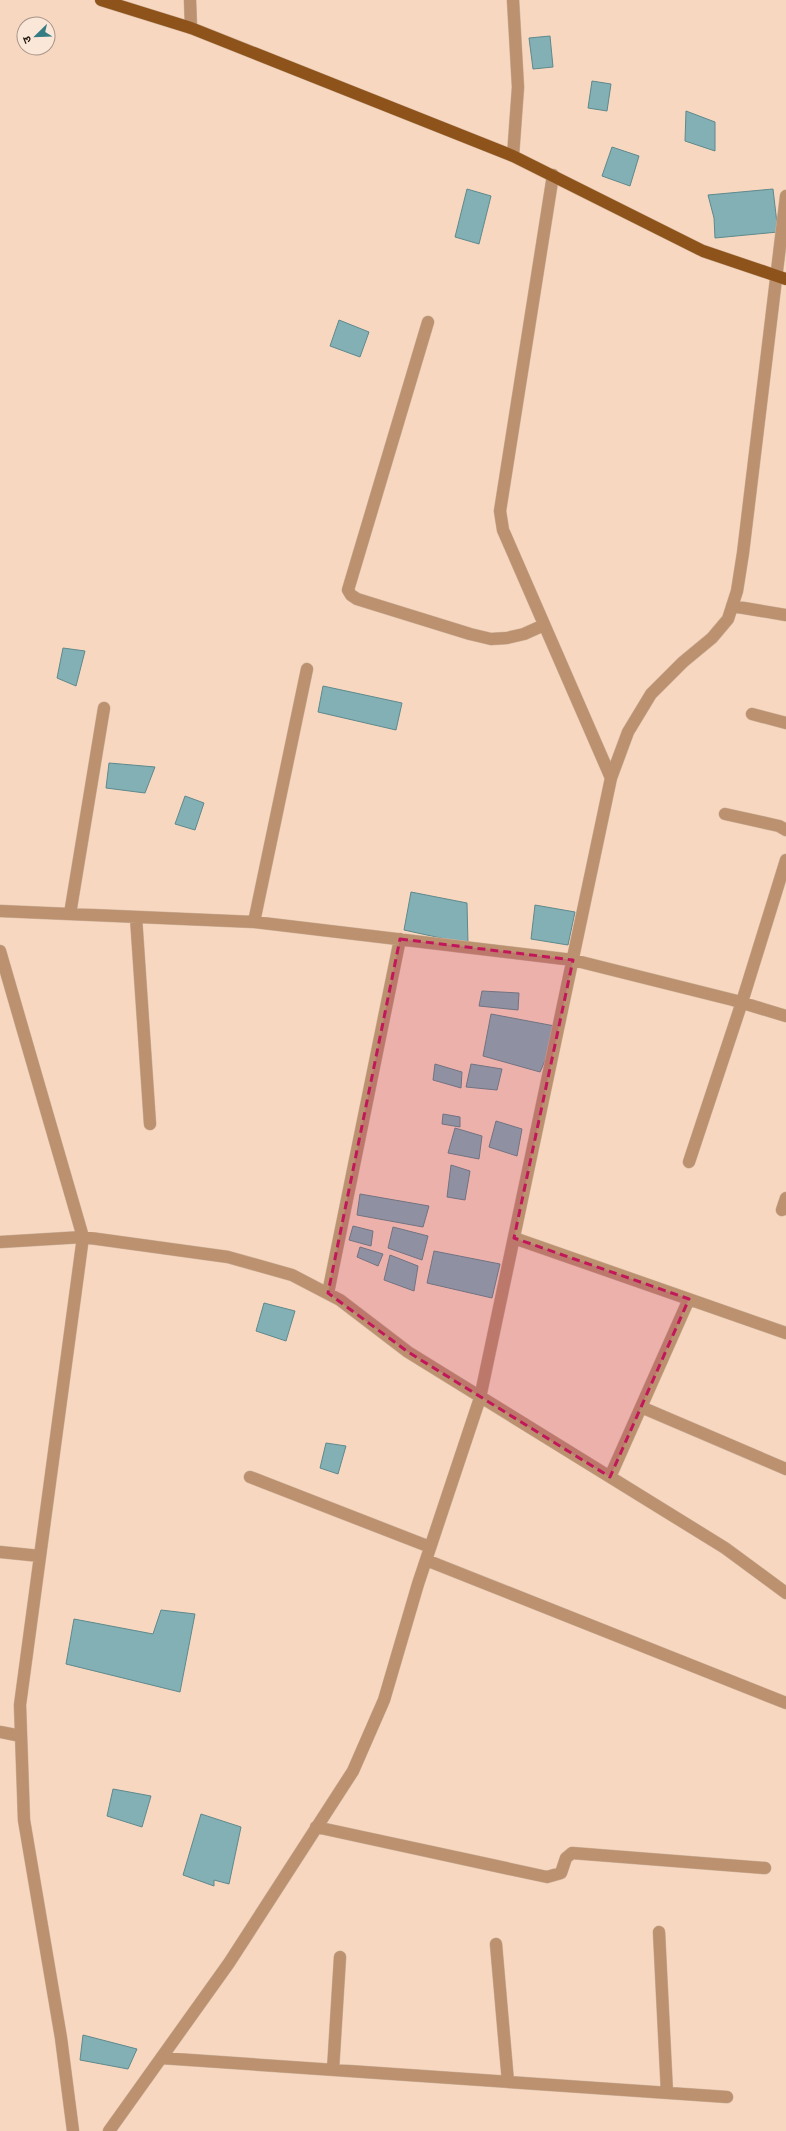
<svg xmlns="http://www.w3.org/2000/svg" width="786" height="2131" font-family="Jost,'Noto Sans Devanagari',sans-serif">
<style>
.building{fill:#83b0b4;stroke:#5e898d}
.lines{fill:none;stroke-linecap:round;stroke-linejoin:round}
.minor-casing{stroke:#d1b59f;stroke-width:13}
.major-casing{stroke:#d1b59f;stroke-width:13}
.minor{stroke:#bb9170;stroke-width:12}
.major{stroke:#8e531a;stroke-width:12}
.marked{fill:#c2185b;fill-opacity:0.2;stroke:#c2185b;stroke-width:3;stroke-dasharray:8 5;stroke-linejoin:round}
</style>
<rect width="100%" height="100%" fill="#f7d7bf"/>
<path class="building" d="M550,36L553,67L533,69L529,38Z
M592,81L611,84L607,111L588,108Z
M686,111L715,122V151L685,141Z
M612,147L639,156L630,186L602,176Z
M467,189L491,196L479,244L455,237Z
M773,189L778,232L715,238L714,218L708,195Z
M339,320L369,332L360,357L330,346Z
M63,648L85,651L76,686L57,678Z
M323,686L402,703L396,730L318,712Z
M109,763L155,767L145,793L106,788Z
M185,796L204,803L195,830L175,824Z
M411,892L467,903L468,944L404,930Z
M535,905L575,912L568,945L531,939Z
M482,991L519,993L518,1010L479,1006Z
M491,1014L560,1027L540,1072L483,1056Z
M435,1064L462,1072L461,1088L433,1080Z
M471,1064L502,1069L497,1090L466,1087Z
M443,1114L460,1117V1127L442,1124Z
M496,1121L522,1129L517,1156L489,1147Z
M455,1128L482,1136L479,1159L448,1153Z
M451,1165L470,1171L465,1200L447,1197Z
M360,1194L429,1206L423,1227L357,1215Z
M353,1226L373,1231L371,1246L349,1240Z
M393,1227L428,1236L422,1260L388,1248Z
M360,1247L383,1254L378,1266L357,1257Z
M434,1251L500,1264L492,1298L427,1283Z
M390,1255L418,1266L414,1291L384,1280Z
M264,1303L295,1311L286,1341L256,1331Z
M326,1443L346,1446L338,1474L320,1468Z
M161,1610L195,1614L180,1692L66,1664L74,1619L153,1634Z
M113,1789L151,1796L142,1827L107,1816Z
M201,1814L241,1827L229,1884L214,1880V1886L183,1875Z
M83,2035L137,2049L128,2069L80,2060Z"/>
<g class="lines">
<g class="minor-casing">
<path id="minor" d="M190,0L191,28
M513,156L518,87L513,0
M553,175L500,511L503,530L611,778
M428,322L348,590L351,595L357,599L470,634L491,639L507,638L524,634L544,625
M732,606L786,615
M752,714L786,723
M725,814L779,826L786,830
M0,911L254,922L573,960L733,1000L786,1016
M70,914L104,708
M136,917L150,1124
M254,922L307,669
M0,951L83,1237L20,1705L24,1820L61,2038L73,2131
M689,1162L742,1002L786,860
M782,1210L786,1198
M514,1238L786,1333
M0,1242L83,1237L228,1257L292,1275L340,1300L408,1352L725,1548L786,1593
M328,1293L400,939
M641,1407L786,1469
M250,1477L430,1547
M610,1477L689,1299
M0,1552L40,1556
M426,1560L786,1703
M0,1732L21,1736
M316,1827L547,1877L561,1873L566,1858L572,1853L765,1868
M659,1932L667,2093
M496,1944L508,2082
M161,2058L727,2097
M333,2070L340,1957
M109,2131L229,1963L353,1771L384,1700L418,1584L480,1398L611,778L628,732L651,694L683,662L712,638L728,619L737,591L743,553L786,196"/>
</g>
<g class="major-casing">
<path id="major" d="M101,0L191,28L513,156L703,251L786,279"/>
</g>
<use href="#minor" class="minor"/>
<use href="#major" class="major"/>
</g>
<path class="marked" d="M400,939L573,960L514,1238L689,1299L610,1477L408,1352L328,1293Z"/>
<g transform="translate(36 36) rotate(247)"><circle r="19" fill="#fbe7d8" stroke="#a59488"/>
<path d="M0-3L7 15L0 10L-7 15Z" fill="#357d84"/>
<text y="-6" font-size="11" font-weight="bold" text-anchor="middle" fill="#23180f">उ</text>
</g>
</svg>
